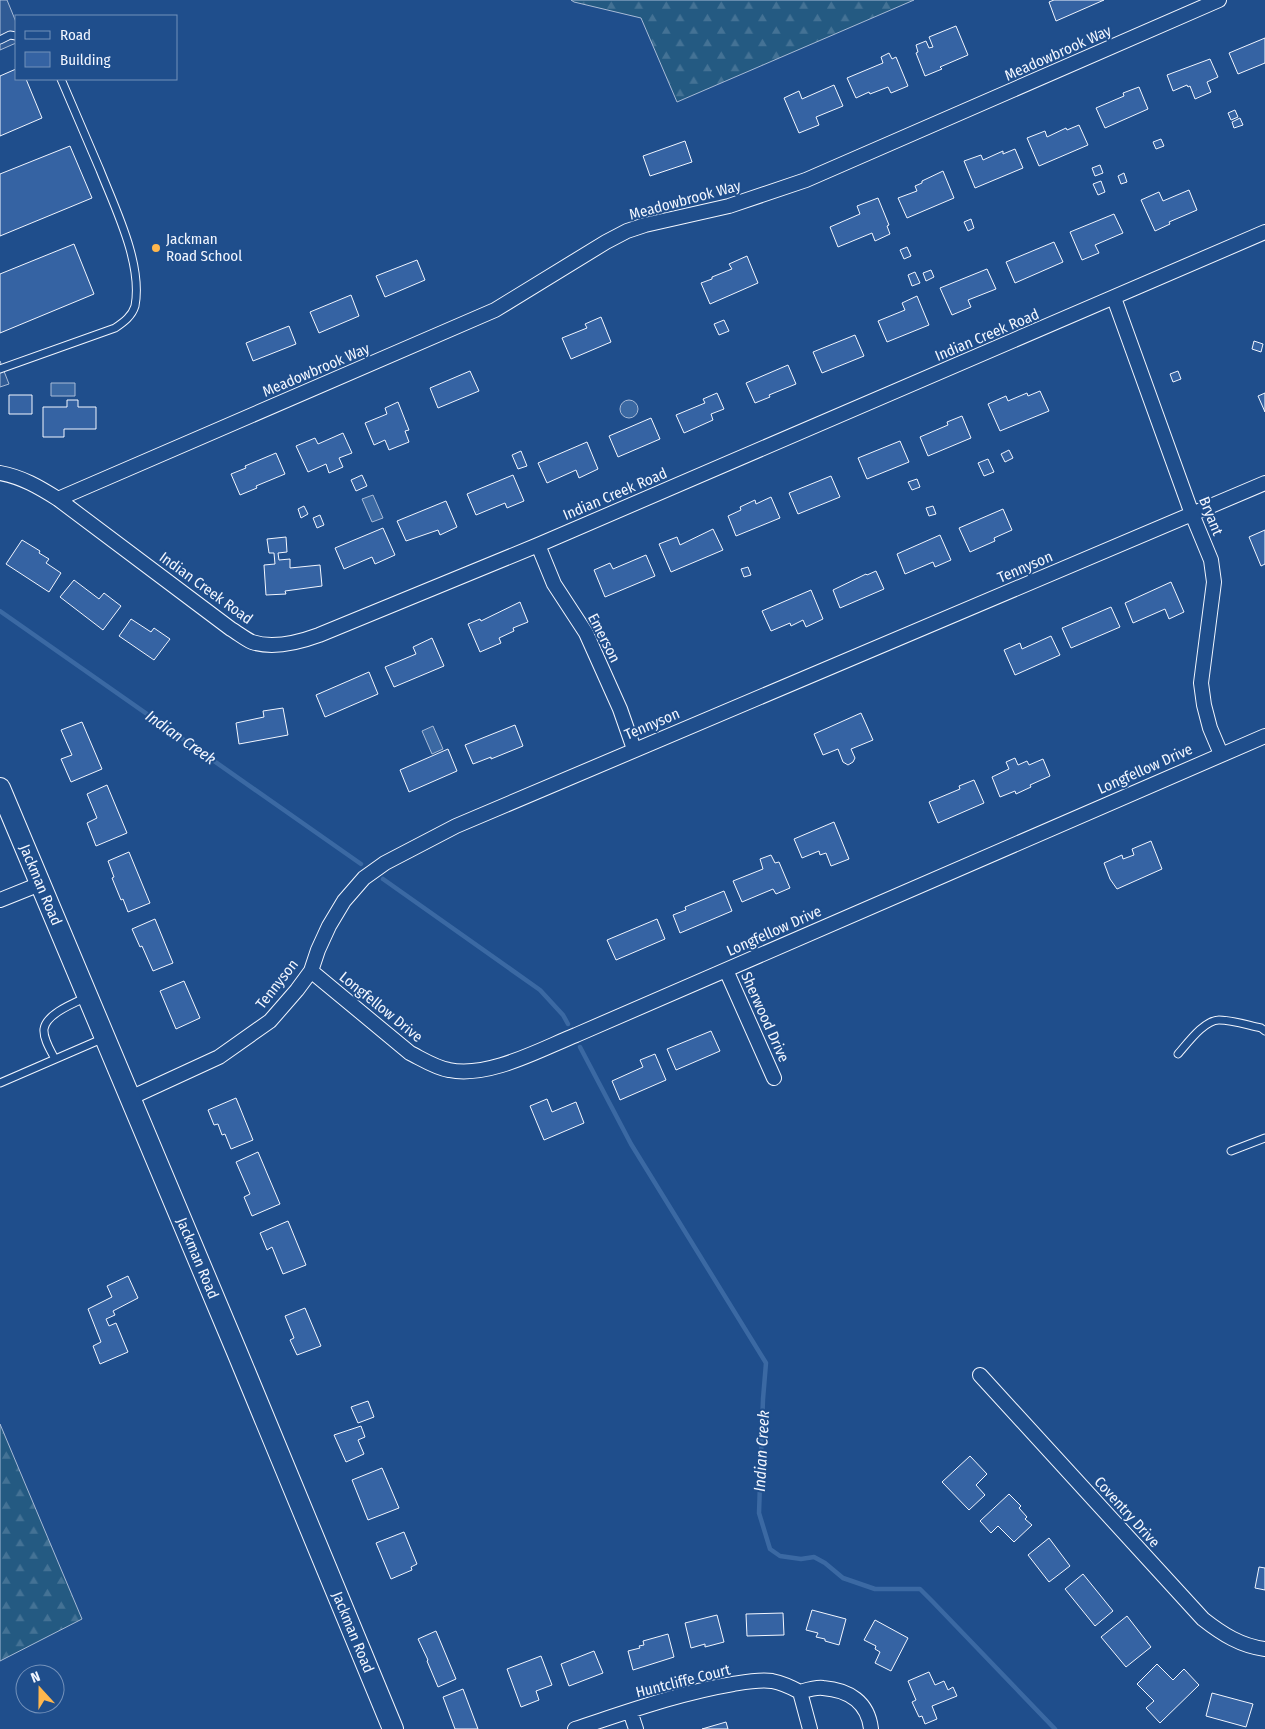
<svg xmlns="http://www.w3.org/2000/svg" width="1265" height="1729" font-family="'Fira Sans Condensed',sans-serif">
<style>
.forest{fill:url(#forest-firs);stroke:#a8bbd7}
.parking{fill:#305b95;stroke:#a8bbd7}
.water{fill:#3b69a3;stroke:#a8bbd7}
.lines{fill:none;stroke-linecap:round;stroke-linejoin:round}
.stream{stroke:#3b69a3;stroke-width:4.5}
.building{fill:#3563a3;stroke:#f2f6ff}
.lane-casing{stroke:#f2f6ff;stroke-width:9}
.street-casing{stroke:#f2f6ff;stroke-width:16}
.secondary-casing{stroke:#f2f6ff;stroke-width:22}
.lane{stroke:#1f4e8c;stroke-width:7}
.street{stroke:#1f4e8c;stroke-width:14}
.secondary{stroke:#1f4e8c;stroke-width:20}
.poi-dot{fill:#ffb74d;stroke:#1f4e8c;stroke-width:2}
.labels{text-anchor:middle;stroke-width:4;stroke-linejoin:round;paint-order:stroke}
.street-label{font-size:15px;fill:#f2f6ff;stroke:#1f4e8c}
.poi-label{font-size:15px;fill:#f2f6ff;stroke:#1f4e8c;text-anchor:start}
.water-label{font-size:16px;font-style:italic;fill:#f2f6ff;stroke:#1f4e8c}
</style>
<defs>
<pattern id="forest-firs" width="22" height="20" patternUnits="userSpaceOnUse" patternTransform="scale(1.25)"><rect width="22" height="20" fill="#245a82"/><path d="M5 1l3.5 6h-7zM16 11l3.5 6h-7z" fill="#447295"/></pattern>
</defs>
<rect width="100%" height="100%" fill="#1f4e8c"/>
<path class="forest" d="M571,0H914L677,102L641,18L574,2Z
M0,1424L82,1619L0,1661Z"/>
<path class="parking" d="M0,0H7L16,22V43L0,50Z
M0,361L9,384L0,387Z"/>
<path class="water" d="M51,383H75V396H51Z
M620 409a9 9 0 1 1 18 0a9 9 0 1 1-18 0Z
M373,495L383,518L372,522L362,499Z
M433,726L443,749L432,754L422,731Z"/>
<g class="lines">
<path class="stream" d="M0,611L361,864
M383,879L540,990L563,1015L568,1024
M580,1047L631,1144L766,1363L763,1399L759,1513L770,1549L780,1556L801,1559L814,1557L825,1563L843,1578L875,1589H920L932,1601L1055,1729"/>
</g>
<path class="building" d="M1054,0H1104L1056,21L1049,2Z
M956,26L968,55L940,67L942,69L925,76L916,53L918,52L916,45L926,41L929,48L933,47L929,37Z
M1265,38V63L1238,74L1229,53Z
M889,53L892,59L896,57L908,86L891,93L888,87L870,94L869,92L856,98L847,78L883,63L881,57Z
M1210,59L1218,77L1207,82L1211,92L1195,99L1190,86L1188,87L1187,85L1173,91L1167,75Z
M16,69V79H26L42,118L0,136V76Z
M834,85L843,106L816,117L819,125L799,133L784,98L799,91L802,99Z
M1139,87L1148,109L1105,128L1096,108L1124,96L1123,93Z
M1235,110L1238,117L1231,120L1228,113Z
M1240,118L1243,125L1234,128L1232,122Z
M1079,125L1088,145L1039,166L1027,138L1045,131L1047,137L1066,128L1067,130Z
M1161,139L1164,146L1156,149L1153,142Z
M685,141L692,162L650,176L643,156Z
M70,146L92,198L0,236V174Z
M1015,149L1023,168L975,188L964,161L981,155L983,160L1003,151V154Z
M1100,165L1103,173L1095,176L1092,168Z
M943,171L954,198L907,218L898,198L917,191L915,186L922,183V181Z
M1124,173L1127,182L1121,184L1118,176Z
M1101,181L1105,192L1098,195L1093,184Z
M1189,190L1197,210L1169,222L1170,224L1155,231L1141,200L1159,192L1163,201Z
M878,198L889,225L887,226L890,234L875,241L872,233L838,247L830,227L860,214L857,206Z
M1114,214L1123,233L1095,245L1099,253L1082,260L1070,232Z
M971,219L974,228L968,231L964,222Z
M1054,242L1063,262L1015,283L1006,262Z
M74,244L94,294L0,333V274Z
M907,247L911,256L904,259L900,250Z
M747,256L758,283L710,304L701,283L712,279V277L732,269L729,264Z
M417,260L425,280L385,297L376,276Z
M987,269L996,289L968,300L971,307L952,315L940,288Z
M931,270L934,277L926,281L923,273Z
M915,272L920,283L912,286L908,275Z
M351,295L359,316L319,333L310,312Z
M917,296L929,325L887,342L878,321L905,310L902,303Z
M601,317L611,342L571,359L562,338L587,328L585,324Z
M724,320L729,331L719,335L714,324Z
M289,326L296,344L253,361L246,343Z
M855,335L864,356L822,373L813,352Z
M1254,341L1263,344L1261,352L1252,349Z
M788,365L796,384L769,395L770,397L755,403L746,383Z
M470,371L479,391L438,408L430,388Z
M1178,371L1181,379L1173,382L1170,374Z
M1040,391L1049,411L1000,431L988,404L1006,396L1008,401L1027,393L1028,396Z
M717,393L724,409L711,414L713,420L684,433L676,415L705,403L703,399Z
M1265,393V412L1258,396Z
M9,395H32V414H9Z
M67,400H78V407H96V429H64V437H43V407H67Z
M398,402L409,430L405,431L409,442L389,450L385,440L374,445L365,423L387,414L385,408Z
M962,416L971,438L928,456L920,437L948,425L947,422Z
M651,418L660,439L618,457L609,436Z
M343,433L352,453L339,458L343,467L329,473L326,464L308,472L296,446L315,438L318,444Z
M900,441L909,462L867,479L858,458Z
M587,442L598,469L579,478L576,470L547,483L538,463Z
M1009,450L1013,458L1005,462L1001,454Z
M521,451L527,466L518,469L512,455Z
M276,453L285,474L256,486L257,488L240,495L231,474L246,468L245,466Z
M988,459L994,472L984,476L978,463Z
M362,475L367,486L356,491L351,480Z
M513,475L524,501L507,508L505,503L476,515L467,494Z
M831,476L840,497L798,514L789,493Z
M917,479L920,487L912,490L908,482Z
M771,497L780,518L736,536L728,516L741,510L740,507L755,500L756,504Z
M446,501L457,527L440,535L438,530L406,541L397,521Z
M304,506L308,514L301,518L298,509Z
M933,506L936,514L929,516L926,508Z
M1003,509L1012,530L994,538L995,541L970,552L959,528Z
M320,515L324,525L317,528L313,518Z
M383,528L395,555L375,564L372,557L344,569L335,548Z
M713,529L723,550L671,572L659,544L677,537L680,545Z
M1265,530V564L1261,566L1249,537Z
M940,535L951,560L935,567L933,562L905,574L897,554Z
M286,537L287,552L278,553L279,560L290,559V568L320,565L322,586L285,591L286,594L266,595L264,565L275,564L274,553H269L267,539Z
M22,540L40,551L39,553L49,559L46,563L61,573L49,592L6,564Z
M646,555L655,576L605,597L594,570L610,563L613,569Z
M748,567L751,575L744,577L741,569Z
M876,571L884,589L840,608L833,590L866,574L867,575Z
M74,580L99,599L104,593L121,606L103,630L60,597Z
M1171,582L1184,612L1169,619L1165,609L1133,623L1125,603Z
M811,590L823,619L806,627L803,620L791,626L790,623L771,631L762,611Z
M520,602L528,622L513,628L514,631L499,638L501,643L480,652L468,624L480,619L481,621Z
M1111,607L1120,627L1071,648L1062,628Z
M131,619L151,632L154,628L170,639L154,660L119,636Z
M1051,636L1060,655L1015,675L1004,650L1020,643L1022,649Z
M432,638L444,666L394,687L385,667L416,654L413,647Z
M369,672L378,694L325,717L316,695Z
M283,708L288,735L239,744L236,723L264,717L263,711Z
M861,713L873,740L851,749L855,758L853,762L848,765L843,762L838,749L823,755L814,734Z
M82,722L102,769L71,782L61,759L72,755L61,730Z
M515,725L523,746L491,759V757L473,764L465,745Z
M448,749L457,771L409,792L400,770Z
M1015,758L1018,765L1027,761L1029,765L1043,759L1050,776L1030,785L1031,787L1016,794L1015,791L1000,797L992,777L1009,769L1006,762Z
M974,780L984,803L938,823L929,802L960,789L959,786Z
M107,785L127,833L96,846L87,823L97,818L87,794Z
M834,822L849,859L831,866L826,853L820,855L819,851L802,858L794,839Z
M1151,841L1162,869L1117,889L1110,879L1104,863L1122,855L1123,859L1134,855L1132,849Z
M129,852L150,903L128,912L123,899L121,900L112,878L114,877L108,861Z
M771,855L775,863L779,862L790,888L776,894L773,889L742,902L733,881L763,869L760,859Z
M724,891L732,911L680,933L673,915L686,910L685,907Z
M155,919L173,963L153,971L142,946L140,947L132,929Z
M657,919L665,939L616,960L607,940Z
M184,981L200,1018L176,1029L160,991Z
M711,1031L720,1051L676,1070L667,1049Z
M655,1054L666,1080L620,1100L612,1081L643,1067L640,1060Z
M236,1098L253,1140L231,1149L225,1134L222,1135L218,1124L214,1125L208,1110Z
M547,1099L552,1112L576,1102L584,1123L544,1140L530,1106Z
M258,1152L280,1204L252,1216L244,1197L250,1194L236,1162Z
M288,1221L306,1265L283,1274L272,1247L267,1250L260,1233Z
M128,1276L138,1298L113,1311L115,1315L106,1319L109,1326L116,1323L128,1352L100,1364L93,1346L101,1342L88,1309L112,1297L107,1286Z
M305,1308L321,1346L297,1355L290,1340L294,1338L285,1316Z
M368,1401L374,1417L358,1423L351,1407Z
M361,1426L365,1437L358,1440L364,1454L346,1462L334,1435Z
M970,1456L987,1474L976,1485L985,1495L969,1510L942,1482Z
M382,1468L399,1508L368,1520L352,1480Z
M1009,1494L1021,1506L1019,1508L1027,1517L1025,1519L1032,1525L1014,1542L998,1526L991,1533L980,1521Z
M404,1532L417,1564L411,1567L412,1570L391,1579L376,1543Z
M1049,1538L1070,1566L1049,1582L1028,1555Z
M1259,1567L1265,1568V1590L1255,1588Z
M1083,1574L1113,1611L1095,1626L1065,1589Z
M812,1610L846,1619L839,1645L825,1641V1639L816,1637L818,1633L806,1630Z
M783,1613L784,1635L747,1636L746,1614Z
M717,1615L724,1642L705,1647V1644L691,1648L685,1623Z
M1127,1616L1151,1647L1126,1667L1101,1637Z
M875,1620L908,1638L891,1671L875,1663L880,1652L875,1649L876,1646L864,1640Z
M436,1631L456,1679L438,1687L427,1661L428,1660L418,1639Z
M668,1634L674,1657L633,1670L628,1651L640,1648L639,1646L644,1645L643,1641Z
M594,1651L603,1673L569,1686L561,1664Z
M541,1656L552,1685L536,1691L539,1700L521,1707L507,1669Z
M1157,1664L1173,1680L1184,1669L1199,1685L1160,1723L1146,1708L1154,1701L1137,1684Z
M929,1672L935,1685L944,1681L948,1690L953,1687L957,1696L932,1706L937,1719L925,1724L922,1716L919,1717L912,1702L916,1700L908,1681Z
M463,1689L478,1729H455L443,1697Z
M1212,1693L1253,1704L1246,1727L1206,1716Z
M726,1722L728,1729H702Z"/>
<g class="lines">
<g class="lane-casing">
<path id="lane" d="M0,40L10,35L16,36
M0,369L115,328C124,322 132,316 135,306C143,264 115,208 100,170C87,140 74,109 61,79
M1178,1054C1187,1044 1204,1020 1219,1020C1232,1020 1247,1025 1261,1028L1265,1031
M55,1059C51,1051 43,1039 44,1029C46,1014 74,1003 87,997
M0,1083L104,1038
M1231,1151L1265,1138"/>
</g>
<g class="street-casing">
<path id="street" d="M1114,298L1192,514L1211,560L1214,582L1201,683L1204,705L1210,728L1221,754
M0,473C22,477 39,487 58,499L231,629C238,633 245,639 252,642C273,649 300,642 319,635L538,545L1265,232
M58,499L495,310L606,242L627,231L645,225L729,206L806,180L1219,0
M538,545L554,584L586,633L620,709L634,749
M0,900L40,884
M726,970L774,1078
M311,971L410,1053C422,1059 436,1068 449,1070C489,1078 539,1050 576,1035L1265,736
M130,1098L219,1057L270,1021L297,990L311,971L318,950L329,926L344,901L364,878L385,863L456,826L1265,483
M980,1375L1203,1619C1222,1634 1241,1646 1265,1649
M800,1692L810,1729
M630,1711L636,1729
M575,1729C627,1712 679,1693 733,1684C745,1682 760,1679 772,1681C782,1683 791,1687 800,1692C807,1690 816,1687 823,1688C849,1690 868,1702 871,1729"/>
</g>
<g class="secondary-casing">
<g id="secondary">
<path id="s1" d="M0,788L237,1352L393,1729"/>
</g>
</g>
<use href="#lane" class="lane"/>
<use href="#street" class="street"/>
<use href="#secondary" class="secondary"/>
</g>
<circle class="poi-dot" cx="156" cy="248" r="5"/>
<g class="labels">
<g class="street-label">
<text transform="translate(1058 53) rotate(-24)" y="5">Meadowbrook Way</text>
<text transform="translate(685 200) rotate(-15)" y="5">Meadowbrook Way</text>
<text transform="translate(987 335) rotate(-23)" y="5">Indian Creek Road</text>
<text transform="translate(316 370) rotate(-23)" y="5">Meadowbrook Way</text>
<text transform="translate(615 494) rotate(-23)" y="5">Indian Creek Road</text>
<text transform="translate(1211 516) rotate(68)" y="5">Bryant</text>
<text transform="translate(1025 567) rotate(-23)" y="5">Tennyson</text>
<text transform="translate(206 588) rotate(36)" y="5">Indian Creek Road</text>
<text transform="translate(604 638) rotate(63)" y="5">Emerson</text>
<text transform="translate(652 724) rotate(-23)" y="5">Tennyson</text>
<text transform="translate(1145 769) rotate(-24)" y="5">Longfellow Drive</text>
<text dy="5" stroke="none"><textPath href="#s1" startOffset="105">Jackman Road</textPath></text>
<text transform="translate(774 931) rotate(-24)" y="5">Longfellow Drive</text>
<text transform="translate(277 984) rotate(-52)" y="5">Tennyson</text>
<text transform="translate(381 1007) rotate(39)" y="5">Longfellow Drive</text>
<text transform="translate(765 1017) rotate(66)" y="5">Sherwood Drive</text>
<text dy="5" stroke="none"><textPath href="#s1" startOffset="510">Jackman Road</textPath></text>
<text transform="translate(1127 1512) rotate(48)" y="5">Coventry Drive</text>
<text dy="5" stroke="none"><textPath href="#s1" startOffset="915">Jackman Road</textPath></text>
<text transform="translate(683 1681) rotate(-14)" y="5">Huntcliffe Court</text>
</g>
<g class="poi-label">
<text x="166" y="244">Jackman<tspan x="166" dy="17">Road School</tspan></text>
</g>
<g class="water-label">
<text transform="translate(181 737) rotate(35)" y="6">Indian Creek</text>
<text transform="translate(761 1451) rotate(-87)" y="6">Indian Creek</text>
</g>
</g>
<rect x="15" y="15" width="162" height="65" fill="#1f4e8c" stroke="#7391ba"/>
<rect x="25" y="31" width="25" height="8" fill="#1f4e8c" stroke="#7391ba"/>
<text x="60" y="40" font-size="15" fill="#f2f6ff">Road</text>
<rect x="25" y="52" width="25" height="15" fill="#3563a3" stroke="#7391ba"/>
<text x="60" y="65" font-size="15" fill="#f2f6ff">Building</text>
<g transform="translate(40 1689) rotate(339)"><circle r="24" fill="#1f4e8c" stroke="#7391ba"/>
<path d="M0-4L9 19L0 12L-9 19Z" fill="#ffb74d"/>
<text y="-8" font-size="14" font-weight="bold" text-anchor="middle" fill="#f2f6ff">N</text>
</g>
</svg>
